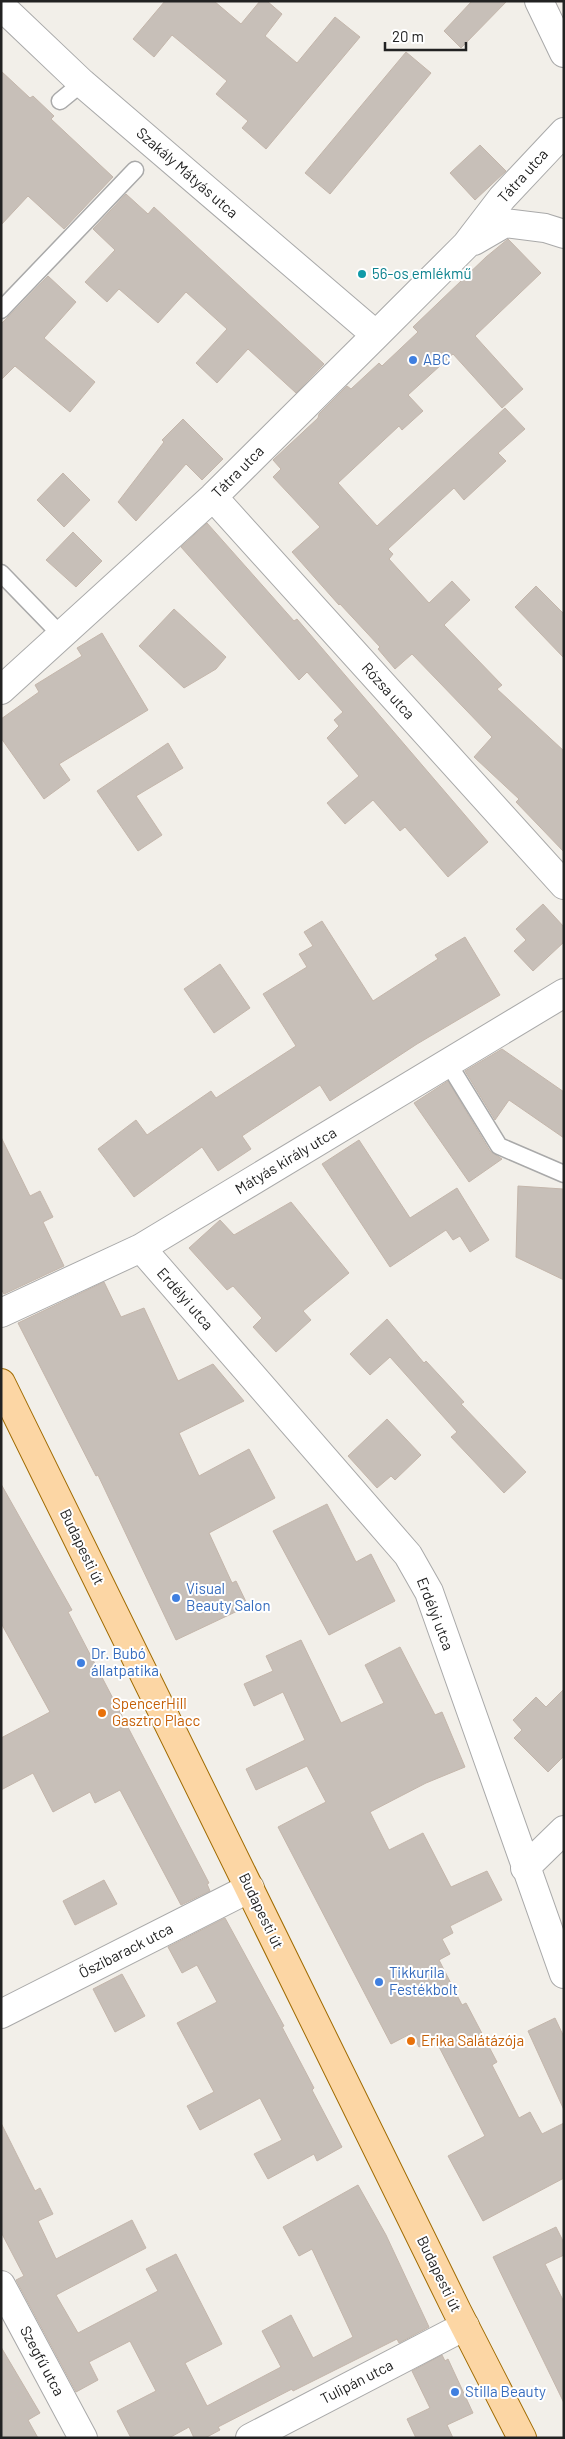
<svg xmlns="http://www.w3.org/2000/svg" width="565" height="2439" font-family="Barlow,sans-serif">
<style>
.building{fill:#c7bfb8;stroke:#c4b6ab}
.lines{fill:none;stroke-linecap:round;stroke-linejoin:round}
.lane-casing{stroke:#a9a9a9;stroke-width:19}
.street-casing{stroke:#a9a9a9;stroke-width:30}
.primary-casing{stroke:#a06b00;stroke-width:30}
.lane{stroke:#fff;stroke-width:16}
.street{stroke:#fff;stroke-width:28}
.primary{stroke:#fcd6a4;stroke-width:28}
.culture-dot{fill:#0f9aa8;stroke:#fff;stroke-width:2}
.shop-dot{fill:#3f7fe0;stroke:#fff;stroke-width:2}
.food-dot{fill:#e8710a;stroke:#fff;stroke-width:2}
.labels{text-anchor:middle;stroke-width:4;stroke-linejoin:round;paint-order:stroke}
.street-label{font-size:15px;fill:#222;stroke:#fff}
.culture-label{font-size:15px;fill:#0d838f;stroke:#fff;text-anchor:start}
.shop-label{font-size:15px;fill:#366cbe;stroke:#fff;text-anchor:start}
.food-label{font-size:15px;fill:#c56008;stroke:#fff;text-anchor:start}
</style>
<rect width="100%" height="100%" fill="#f2efe9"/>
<path class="building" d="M165,1H214L241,24L260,1H267L282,14L265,36L297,63L335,17L360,37L266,149L242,128L248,121L216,94L227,81L172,35L154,57L133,39Z
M472,1H507L461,48L444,31Z
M406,52L431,73L330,194L305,173Z
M1,71L30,98L33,96L54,116L51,119L113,177L64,229L28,196L1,225Z
M480,145L506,171L475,200L450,173Z
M126,194L148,214L154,207L324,364L296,393L248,349L217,383L196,363L227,329L186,292L158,323L119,289L107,302L85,282L115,250L93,229Z
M508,239L541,273L475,336L523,389L502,408L453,354L408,395L423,411L402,430L399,426L338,483L377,526L505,408L525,429L498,453L506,461L464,500L454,488L388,549L393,554L389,559L429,603L452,581L470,600L444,625L502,685L497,689L564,751V852L516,802L519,799L474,757L492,737L412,654L395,669L378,649L380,647L340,604L339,605L292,552L320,527L273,477L281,469L273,460L318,418L319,414L347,386L351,389L379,363L382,366L418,332L413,327L486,257Z
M48,276L76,302L44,338L95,382L70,412L15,366L1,380V324Z
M183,419L223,459L202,480L186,464L136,521L118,502L164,442L162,440Z
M63,473L90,500L64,527L37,500Z
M207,523L294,621L297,619L488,842L448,877L405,827L400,831L373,800L345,824L327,803L359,776L327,738L339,726L334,720L343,712L307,672L299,680L181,547Z
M73,532L102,561L76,587L46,560Z
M536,586L564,614V658L515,607Z
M174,609L226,657L216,669L184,688L139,646Z
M102,633L148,710L59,764L70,780L44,799L1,738V719L39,692L35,685L82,656L77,648Z
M168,743L183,768L136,796L162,835L138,851L97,791Z
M543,904L564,927V942L533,971L514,951L526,940L516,929Z
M322,921L373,1001L438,959L435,955L465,937L500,995L417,1044L330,1101L320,1085L242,1136L251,1149L218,1171L202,1147L134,1197L98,1149L136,1120L147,1135L211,1091L216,1098L296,1046L263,994L307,967L299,954L313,946L304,932Z
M220,964L250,1008L214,1033L184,989Z
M502,1049L564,1092V1138L509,1100L495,1120L465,1071Z
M448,1081L490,1151L502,1159L469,1182L414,1103Z
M1,1137L30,1196L40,1191L53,1217L43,1222L64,1266L4,1294L1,1289Z
M359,1140L410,1218L457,1188L489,1240L470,1252L460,1236L453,1240L446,1230L390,1267L322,1164Z
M518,1186L563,1189L564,1280L516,1257Z
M291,1202L349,1273L303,1311L311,1320L276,1352L253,1327L262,1318L233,1286L227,1290L189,1248L220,1220L234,1235Z
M104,1282L121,1317L144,1308L178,1381L213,1364L244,1401L179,1433L199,1476L249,1449L275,1498L209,1533L232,1583L236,1581L248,1606L176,1640L98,1475L96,1476L18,1323Z
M387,1319L424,1363L426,1361L464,1402L461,1404L526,1472L504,1493L451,1437L457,1432L390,1357L370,1375L350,1354Z
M387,1419L421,1455L395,1480L391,1476L377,1488L348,1456Z
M1,1484L72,1610L68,1612L209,1883L207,1884L210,1891L181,1905L120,1790L95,1803L90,1792L53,1812L33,1773L1,1790V1738L50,1712L1,1623Z
M327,1504L356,1562L371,1554L395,1601L329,1635L273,1531Z
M301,1640L341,1723L384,1703L365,1665L400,1647L435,1715L442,1712L465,1767L426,1783L370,1812L389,1850L423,1833L451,1887L487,1871L502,1900L450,1926L453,1933L442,1939L450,1954L439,1960L462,2005L466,2003L497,2062L492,2065L519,2118L530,2112L542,2134L564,2123V2178L483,2221L448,2156L485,2136L435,2039L419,2047L412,2033L391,2044L278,1827L326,1802L307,1766L256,1790L246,1769L305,1740L283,1692L254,1706L244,1684L273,1671L266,1656Z
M564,1689V1756L548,1772L514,1738L522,1730L513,1720L536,1697L546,1707Z
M104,1880L117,1904L75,1925L63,1901Z
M225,1918L284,2026L282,2027L314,2088L312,2090L342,2147L317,2161L314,2154L268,2179L254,2154L282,2140L260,2098L200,2130L187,2106L214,2092L177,2023L217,2002L197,1965L182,1973L168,1947Z
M122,1974L145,2016L115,2032L93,1989Z
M555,2018L564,2037V2110L528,2031Z
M1,2123L35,2191L40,2188L53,2214L38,2221L56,2259L132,2220L146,2248L56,2295L78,2333L158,2291L146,2269L176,2254L222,2344L185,2363L207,2406L281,2367L262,2331L291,2315L313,2358L353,2337L312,2249L299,2256L283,2227L358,2185L386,2235L429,2327L399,2343L397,2339L293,2391L292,2389L218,2427L220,2430L205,2438H194L189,2427L169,2438H131L117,2411L156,2391L130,2341L89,2362L98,2380L76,2392L16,2280L24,2276L1,2232Z
M556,2227L564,2243V2255L545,2264L564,2302V2403L493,2257Z
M1,2347L40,2413L28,2420L38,2438H1Z
M442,2355L445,2361L448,2359L473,2413L447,2425L453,2438H416L407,2419L430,2408L412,2371Z"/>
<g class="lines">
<g class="lane-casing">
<path id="lane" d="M60,101L82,83
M1,310L135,170
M1,573L61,635
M448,1063L499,1146L564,1174"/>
</g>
<g class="street-casing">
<path id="street" d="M539,1L564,53
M1,6L82,83L376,335
M474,241L505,223L545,228L564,234
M213,497L564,885
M1,690L213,497L376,335L466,245L502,198L564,132
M141,1248L408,1555L429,1592L564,1974
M1,1313L141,1248L564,993
M525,1868L564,1830
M1,2014L250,1888
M1,2285L83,2438
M250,2438L465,2326"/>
</g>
<g class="primary-casing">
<path id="primary" d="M1,1383L457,2311L522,2438"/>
</g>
<use href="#lane" class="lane"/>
<use href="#street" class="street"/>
<use href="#primary" class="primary"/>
</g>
<circle class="culture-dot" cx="362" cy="274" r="5"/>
<g class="shop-dot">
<circle cx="413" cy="360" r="5"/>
<circle cx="176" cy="1598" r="5"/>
<circle cx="81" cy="1663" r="5"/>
<circle cx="379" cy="1982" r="5"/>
<circle cx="455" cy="2392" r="5"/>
</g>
<g class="food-dot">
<circle cx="102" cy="1713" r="5"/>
<circle cx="411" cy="2041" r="5"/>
</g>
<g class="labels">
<g class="street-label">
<text transform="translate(187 173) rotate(41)" y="5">Szakály Mátyás utca</text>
<text transform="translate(523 176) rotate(-48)" y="5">Tátra utca</text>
<text transform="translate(238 472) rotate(-45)" y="5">Tátra utca</text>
<text transform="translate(388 691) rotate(48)" y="5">Rózsa utca</text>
<text transform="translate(286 1161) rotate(-31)" y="5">Mátyás király utca</text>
<text transform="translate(185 1299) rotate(49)" y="5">Erdélyi utca</text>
<text transform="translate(82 1547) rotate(64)" y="5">Budapesti út</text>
<text transform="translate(435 1614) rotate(69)" y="5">Erdélyi utca</text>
<text transform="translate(261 1911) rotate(64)" y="5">Budapesti út</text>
<text transform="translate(126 1951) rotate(-27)" y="5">Őszibarack utca</text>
<text transform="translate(439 2274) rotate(64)" y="5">Budapesti út</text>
<text transform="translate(42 2361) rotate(62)" y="5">Szegfű utca</text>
<text transform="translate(357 2382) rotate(-27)" y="5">Tulipán utca</text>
</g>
<g class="culture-label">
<text x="372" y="279">56-os emlékmű</text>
</g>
<g class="shop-label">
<text x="423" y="365">ABC</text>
<text x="186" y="1594">Visual<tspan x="186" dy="17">Beauty Salon</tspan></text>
<text x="91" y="1659">Dr. Bubó<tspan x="91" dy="17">állatpatika</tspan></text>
<text x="389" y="1978">Tikkurila<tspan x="389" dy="17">Festékbolt</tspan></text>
<text x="465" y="2397">Stilla Beauty</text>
</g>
<g class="food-label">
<text x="112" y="1709">SpencerHill<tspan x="112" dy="17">Gasztro Placc</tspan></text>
<text x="421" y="2046">Erika Salátázója</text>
</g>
</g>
<rect width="565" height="2439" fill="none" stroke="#222222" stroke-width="5"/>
<path d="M385 42v8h81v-8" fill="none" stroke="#222222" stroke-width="2.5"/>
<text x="392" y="42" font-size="15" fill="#222222" stroke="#ffffff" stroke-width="4" paint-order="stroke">20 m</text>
</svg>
